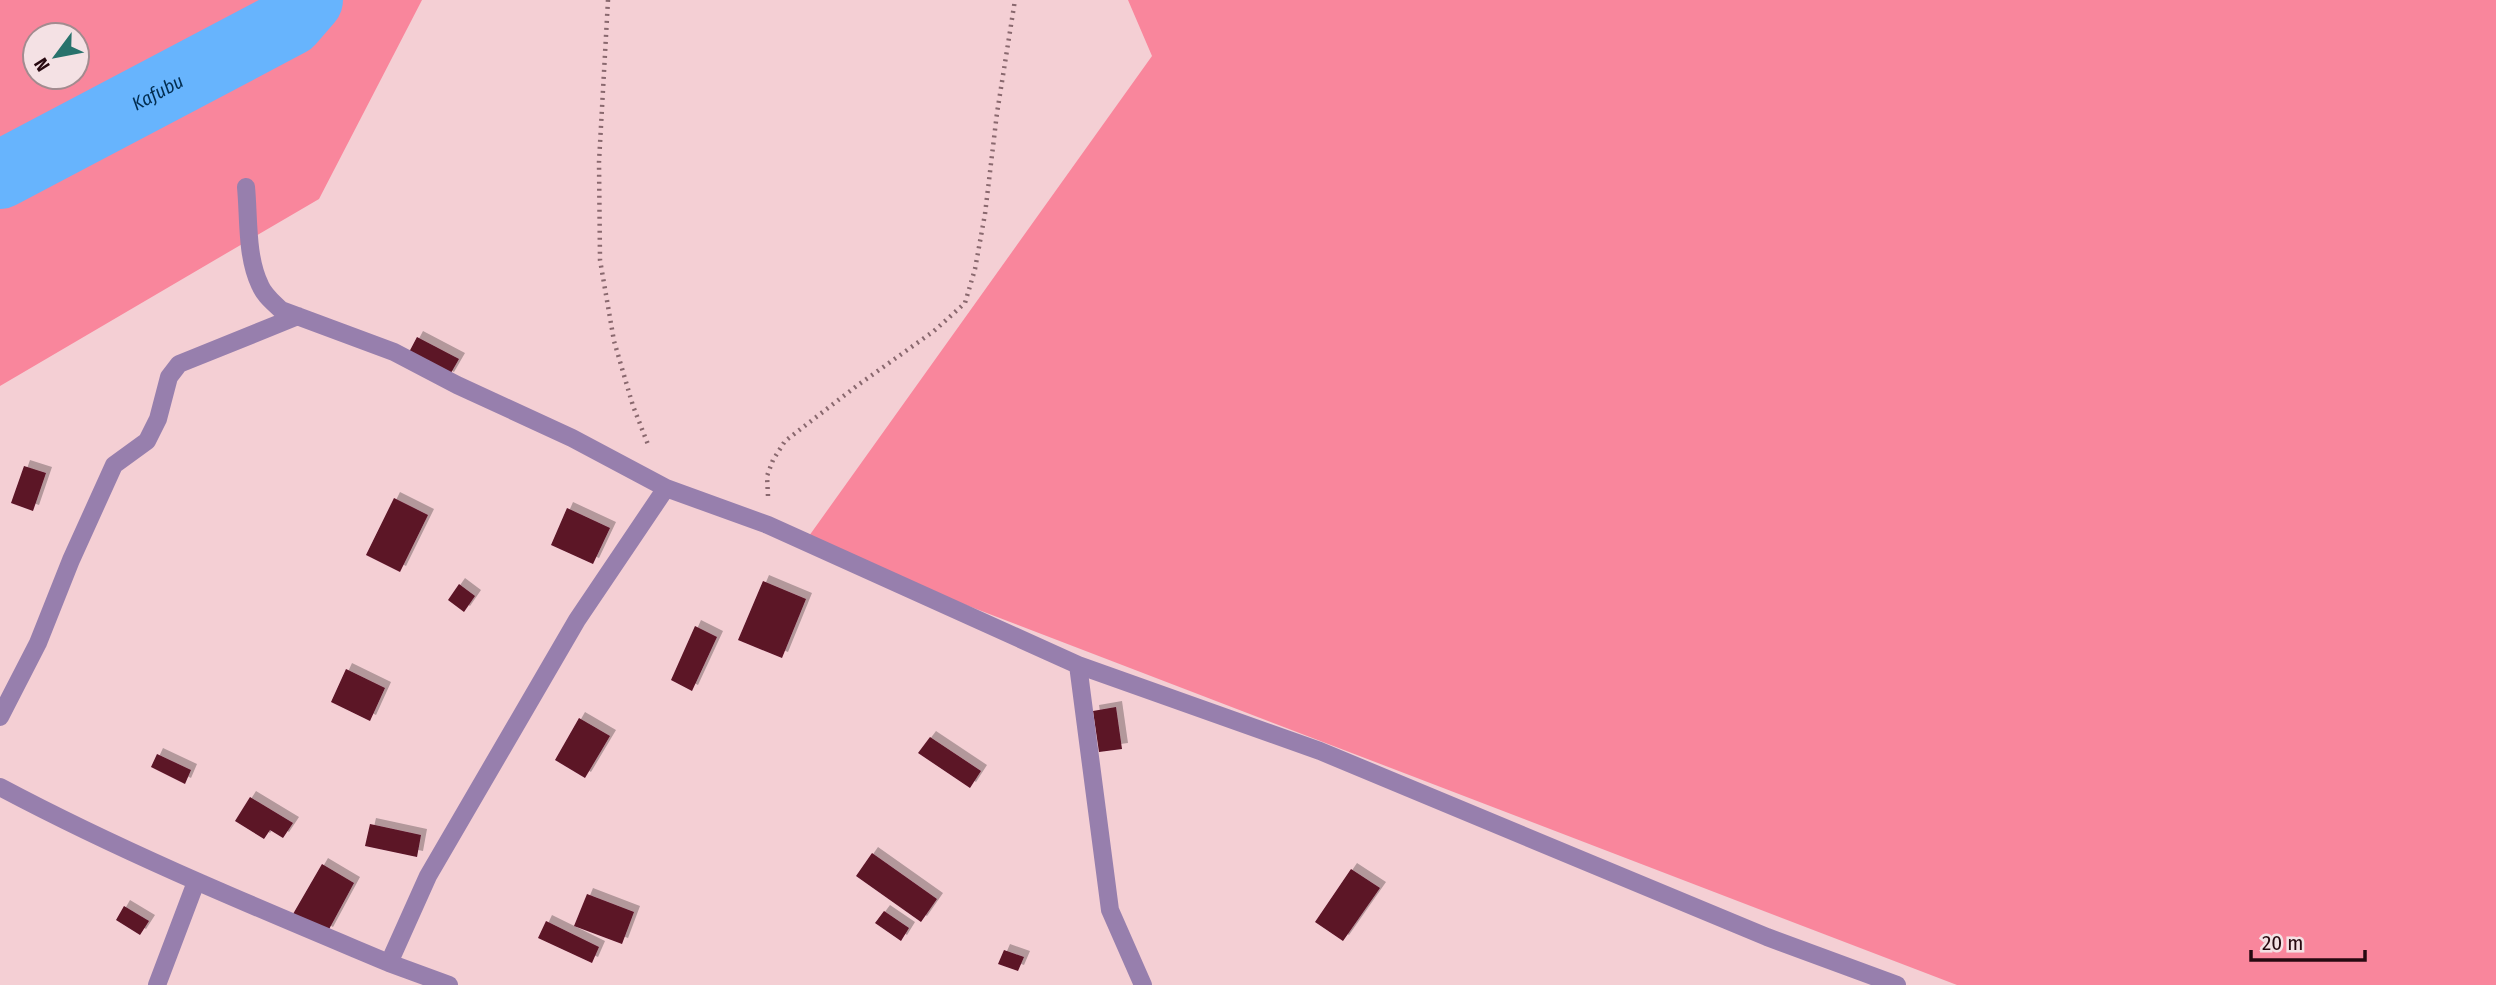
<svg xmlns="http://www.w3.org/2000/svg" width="2496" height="985" font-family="'Fira Sans Condensed',sans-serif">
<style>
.green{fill:#f9869c;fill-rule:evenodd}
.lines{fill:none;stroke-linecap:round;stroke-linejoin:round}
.river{stroke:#67b4fd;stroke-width:68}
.building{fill:#5b1328;filter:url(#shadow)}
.path{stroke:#89686e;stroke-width:4.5;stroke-dasharray:2 5;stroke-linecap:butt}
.minor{stroke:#977fad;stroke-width:18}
.labels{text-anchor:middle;stroke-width:7;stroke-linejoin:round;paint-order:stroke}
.water-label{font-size:19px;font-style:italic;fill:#022d50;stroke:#f4e1e4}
</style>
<defs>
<filter id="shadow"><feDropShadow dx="6" dy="-6" stdDeviation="0" flood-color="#0004"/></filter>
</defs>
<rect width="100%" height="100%" fill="#f4cfd4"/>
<path class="green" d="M0,0H422L319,199L0,386ZM35,35H77V77H35Z
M1128,0H2496V985H1957L804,543L1152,56Z"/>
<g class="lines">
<path class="river" id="s1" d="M0,175L290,22L309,0"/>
</g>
<path class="building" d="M417,337L459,359L448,378L407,356Z
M24,466L46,473L33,511L11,503Z
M394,498L428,515L400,572L366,555Z
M567,508L610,528L593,564L551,545Z
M763,581L806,599L782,658L738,640Z
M459,584L475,596L464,612L448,600Z
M695,626L717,637L692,691L671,680Z
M346,669L385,688L370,721L331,702Z
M1116,707L1122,749L1099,752L1093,711Z
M579,718L610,736L585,778L555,760Z
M930,737L981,771L970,788L918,753Z
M157,754L191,770L185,784L151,767Z
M250,797L293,823L283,838L270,830L264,839L235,821Z
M370,824L421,835L417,857L365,846Z
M872,853L937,899L921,922L856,876Z
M322,864L354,883L327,933L293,914Z
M1351,869L1380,888L1343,941L1315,922Z
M587,894L634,912L622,944L574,926Z
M124,906L149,921L140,935L116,920Z
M884,911L909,928L901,941L875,923Z
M546,921L599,947L592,963L538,938Z
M1004,950L1024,957L1018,971L998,964Z"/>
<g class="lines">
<path class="path" d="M608,0L599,162L600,260L614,341L633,406L649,447
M768,496L767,476L773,460L785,441L858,385L934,331L965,303L975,269L985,214L997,113L1015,0"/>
<path class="minor" d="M246,187C249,217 246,256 260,285C264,295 273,302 281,310L394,352L457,385L572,438L666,488
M1078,665L1110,910L1143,985
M0,717L38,643L71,560L114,465L147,441L158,419L169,377L179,364L298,316
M0,787C126,854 258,908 389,963
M157,985L196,882
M449,985L389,963L428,876L577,620L666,488L768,525L1078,665L1320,751L1767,937L1897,985"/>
</g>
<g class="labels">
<g class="water-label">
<text dy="7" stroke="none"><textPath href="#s1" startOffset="178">Kafubu</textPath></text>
</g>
</g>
<g transform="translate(56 56) rotate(238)"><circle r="33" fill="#f4e1e4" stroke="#a28b8f" stroke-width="2"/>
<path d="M0-5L12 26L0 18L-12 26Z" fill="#28726c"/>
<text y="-10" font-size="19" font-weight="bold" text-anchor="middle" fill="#270910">N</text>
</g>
<path d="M2251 950v10h114v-10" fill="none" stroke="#270910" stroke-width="3.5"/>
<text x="2262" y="950" font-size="21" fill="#270910" stroke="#f4e1e4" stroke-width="5" paint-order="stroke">20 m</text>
</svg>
